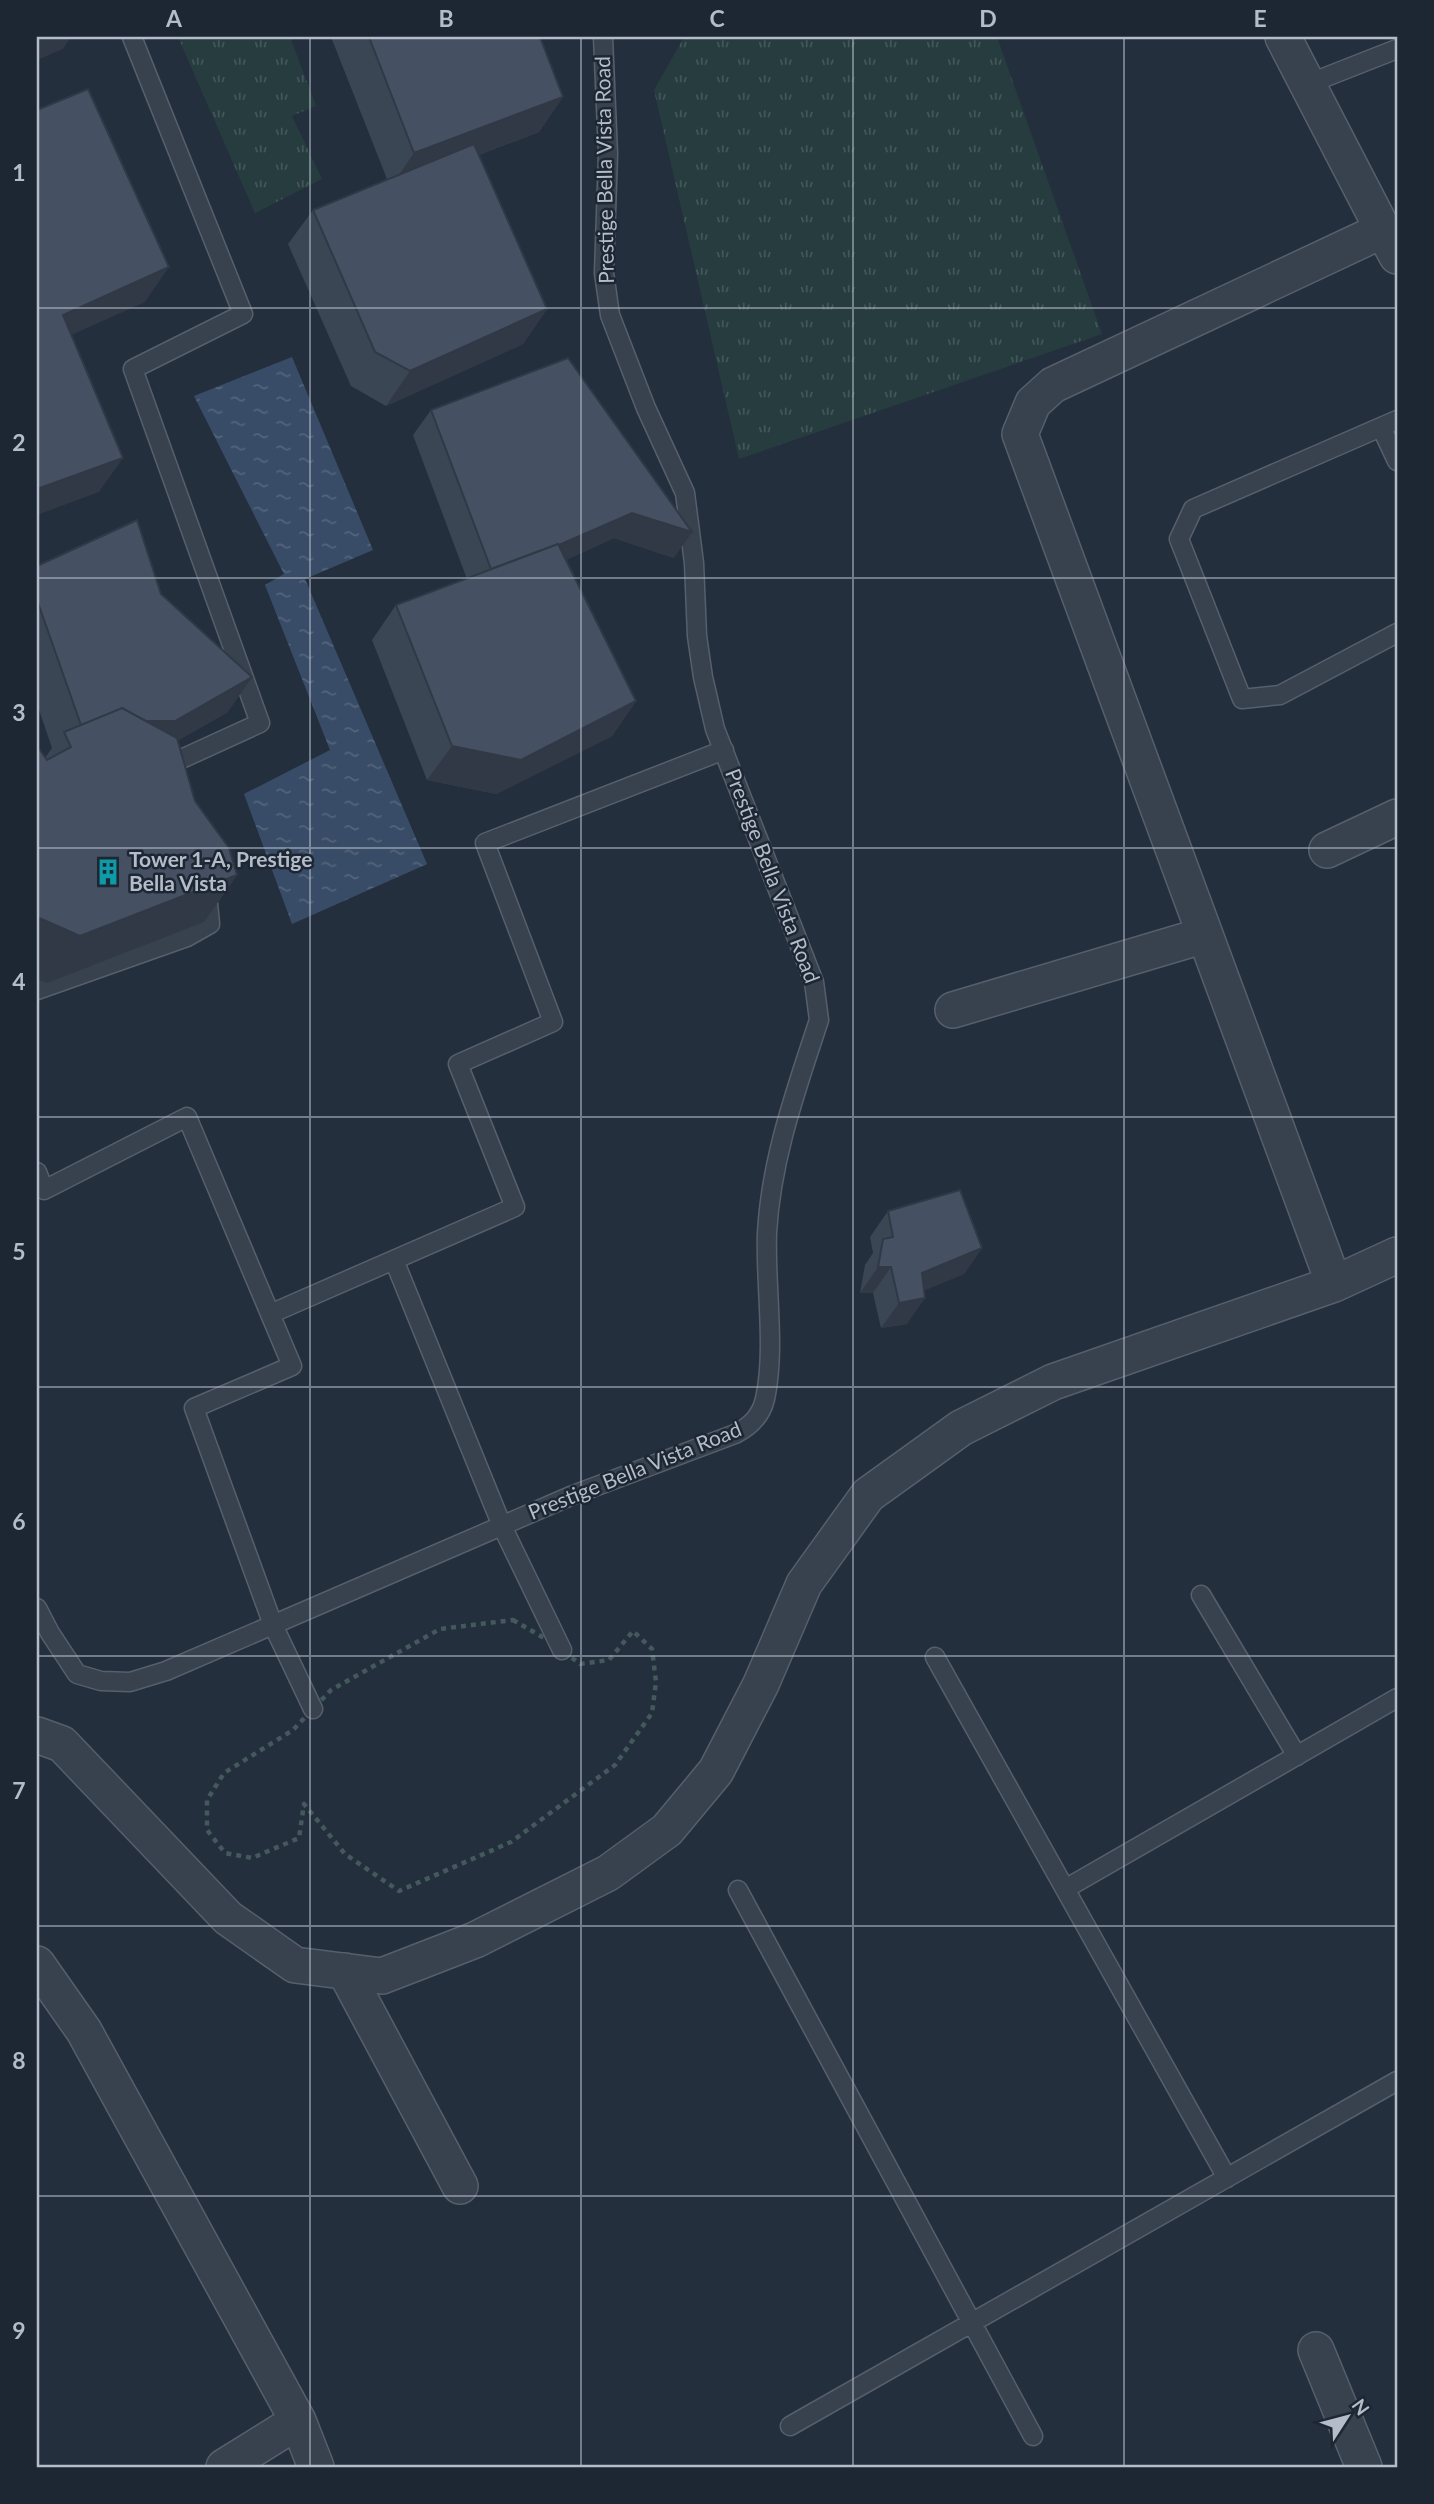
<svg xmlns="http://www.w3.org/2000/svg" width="1434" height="2504" font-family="Lato,sans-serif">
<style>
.grass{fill:url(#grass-tufts)}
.water{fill:url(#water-ripples)}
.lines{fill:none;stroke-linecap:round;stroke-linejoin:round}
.lane-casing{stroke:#565f6c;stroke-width:21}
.street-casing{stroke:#565f6c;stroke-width:38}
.path{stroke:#44595c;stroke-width:4.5;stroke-dasharray:5 5;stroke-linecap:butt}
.lane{stroke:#38414e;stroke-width:18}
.street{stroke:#38414e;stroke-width:35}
.wall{fill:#3b4654}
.shaded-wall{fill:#303945}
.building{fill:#455162;stroke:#303945;stroke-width:2}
.grid{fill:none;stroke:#b4bcc9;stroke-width:2;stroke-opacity:0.55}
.labels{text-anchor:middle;stroke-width:5;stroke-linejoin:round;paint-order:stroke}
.street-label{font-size:21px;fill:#b4bcc9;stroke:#1d2633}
.poi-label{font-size:21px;font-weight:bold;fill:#b4bcc9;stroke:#1d2633;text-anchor:start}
.neatline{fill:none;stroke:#b4bcc9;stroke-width:2.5}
.grid-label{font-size:23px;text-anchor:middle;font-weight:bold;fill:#b4bcc9}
</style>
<defs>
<pattern id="grass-tufts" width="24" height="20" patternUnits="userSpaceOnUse" patternTransform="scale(1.75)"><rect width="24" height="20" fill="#263c3f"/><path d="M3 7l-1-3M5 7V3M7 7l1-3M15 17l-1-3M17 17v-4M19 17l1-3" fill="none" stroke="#435659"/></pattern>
<pattern id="water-ripples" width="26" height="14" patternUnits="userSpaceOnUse" patternTransform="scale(1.75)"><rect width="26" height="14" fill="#394c67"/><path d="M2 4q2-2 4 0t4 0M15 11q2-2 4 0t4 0" fill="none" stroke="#53647b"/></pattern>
</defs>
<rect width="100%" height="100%" fill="#242f3e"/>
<path class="grass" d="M178,37H290L316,106L292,116L322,179L255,213Z
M684,37H997L1102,334L739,459L654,90Z"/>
<path class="water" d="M292,357L373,550L305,579L427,864L292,924L244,794L330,750L265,585L284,574L194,396Z"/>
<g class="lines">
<g class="lane-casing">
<path id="lane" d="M132,37L243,314L133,369L260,723L164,767
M1308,84L1397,49
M1397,420L1193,509L1179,539L1242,699L1280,695L1397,633
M1381,427L1397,461
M37,990L187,937L210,924L207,893
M37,1172L44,1190L187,1117L292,1366L194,1408L273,1625L313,1709
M394,1260L502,1526L562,1650
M270,1314L515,1207L458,1064L553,1022L485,843L724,750
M1201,1595L1297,1756
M37,1608L50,1633L77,1674L101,1681L130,1682L166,1671L573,1495L735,1434C751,1426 761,1416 765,1399C776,1349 765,1284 767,1233C771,1159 796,1090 819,1020L814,982L715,729L703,677L697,636L694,563L685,493L646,408L610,315L604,273L608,154L603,37
M935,1657L1227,2178
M1065,1889L1397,1698
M738,1890L1033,2436
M790,2426L1397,2081"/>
</g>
<g class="street-casing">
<path id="street" d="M1283,37L1383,230L1053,385L1033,403L1020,434L1334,1284L1397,1255
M1383,230L1397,256
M1327,850L1397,817
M953,1010L1205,935
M37,1735L62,1744L228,1918L295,1965L382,1976L475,1940L608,1873L667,1830L716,1771L761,1684L804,1584L868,1495L961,1428L1053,1382L1334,1284
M37,1964L84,2031L298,2421L316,2467
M345,1971L460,2186
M1316,2350L1364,2467
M224,2467L298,2421"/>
</g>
<path class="path" d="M513,1620L551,1642L580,1664L609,1660L633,1631L652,1649L656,1682L652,1713L615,1765L511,1842L399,1891L345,1854L304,1804L299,1838L252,1858L225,1853L207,1830V1800L224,1773L293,1730L331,1690L440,1629Z"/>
<use href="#lane" class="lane"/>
<use href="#street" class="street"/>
</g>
<path class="wall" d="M331,37H540L563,97L539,132L479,155L547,309L523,344L386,406L351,386L288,244L313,210L387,179Z
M431,410L674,558L614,538L566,560L636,701L612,736L496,794L427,780L372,640L396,605L467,579L413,435Z
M37,566L161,594L228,712L177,741L195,801L237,875L204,922L47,983L45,758L52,748L37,704Z
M888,1211L982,1248L964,1274L924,1290L907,1324L881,1328L873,1293H860L865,1265L873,1253L870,1237Z"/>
<path class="shaded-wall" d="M37,37H71L63,49L37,60Z
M563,97L539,132L390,188L414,153Z
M169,267L145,302L38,350L63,315Z
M547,309L523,344L386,406L410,371Z
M123,458L99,492L37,515V489Z
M632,513L692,532L674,558L614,538L475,601L493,575Z
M252,677L228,712L150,756L113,721Z
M636,701L612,736L496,794L427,780L452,746Z
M237,875L204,922L47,983L37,979V917Z
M982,1248L964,1274L904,1299L922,1273Z
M878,1267H891L873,1293H860Z
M925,1298L907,1324L881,1328L899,1303Z"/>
<path class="building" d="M369,37H540L563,97L414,153Z
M88,89L169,267L63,315L123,458L37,489V110Z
M474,144L547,309L410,371L375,352L313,210Z
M568,358L692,532L632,513L559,545L558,544L491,569L431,410Z
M137,520L161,594L252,677L175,721H146L122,708L81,725L37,600V566Z
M558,544L636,701L521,760L452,746L396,605Z
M122,708L177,738L195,801L229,848L237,875L80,936L37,917V746L47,760L71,747L64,732Z
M960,1190L982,1248L922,1273L925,1298L899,1303L891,1267H878L883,1239L893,1237L888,1211Z"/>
<path class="grid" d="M310,37V2467M581,37V2467M853,37V2467M1124,37V2467M37,308H1397M37,578H1397M37,848H1397M37,1117H1397M37,1387H1397M37,1656H1397M37,1926H1397M37,2196H1397"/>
<defs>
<g id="building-bare" transform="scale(2.1)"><path d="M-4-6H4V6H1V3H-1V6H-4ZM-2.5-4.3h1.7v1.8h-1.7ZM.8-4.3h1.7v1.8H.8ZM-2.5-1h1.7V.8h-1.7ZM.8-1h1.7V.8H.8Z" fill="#0f9aa8" stroke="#1d2633" stroke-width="2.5" paint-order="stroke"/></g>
</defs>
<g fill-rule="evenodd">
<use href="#building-bare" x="108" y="872"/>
</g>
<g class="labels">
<g class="street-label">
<text transform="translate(605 170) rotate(-91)" y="7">Prestige Bella Vista Road</text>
<text transform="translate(772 876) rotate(69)" y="7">Prestige Bella Vista Road</text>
<text transform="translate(635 1471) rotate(-22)" y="7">Prestige Bella Vista Road</text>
</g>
<g class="poi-label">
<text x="129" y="867">Tower 1-A, Prestige<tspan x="129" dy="24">Bella Vista</tspan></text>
</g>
</g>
<rect width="1434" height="2504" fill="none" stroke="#1d2633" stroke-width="77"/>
<g transform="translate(1347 2417) rotate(54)" stroke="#1d2633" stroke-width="5" paint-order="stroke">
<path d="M0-5L12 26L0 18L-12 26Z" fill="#b4bcc9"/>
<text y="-10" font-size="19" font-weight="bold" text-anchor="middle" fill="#b4bcc9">N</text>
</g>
<rect x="38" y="38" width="1358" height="2428" class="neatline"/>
<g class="grid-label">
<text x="174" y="27">A</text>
<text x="446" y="27">B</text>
<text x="717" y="27">C</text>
<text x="988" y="27">D</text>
<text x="1260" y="27">E</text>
<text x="19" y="181">1</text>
<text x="19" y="451">2</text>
<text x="19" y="721">3</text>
<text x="19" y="990">4</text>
<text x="19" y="1260">5</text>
<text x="19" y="1530">6</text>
<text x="19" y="1799">7</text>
<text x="19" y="2069">8</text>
<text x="19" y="2339">9</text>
</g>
</svg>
